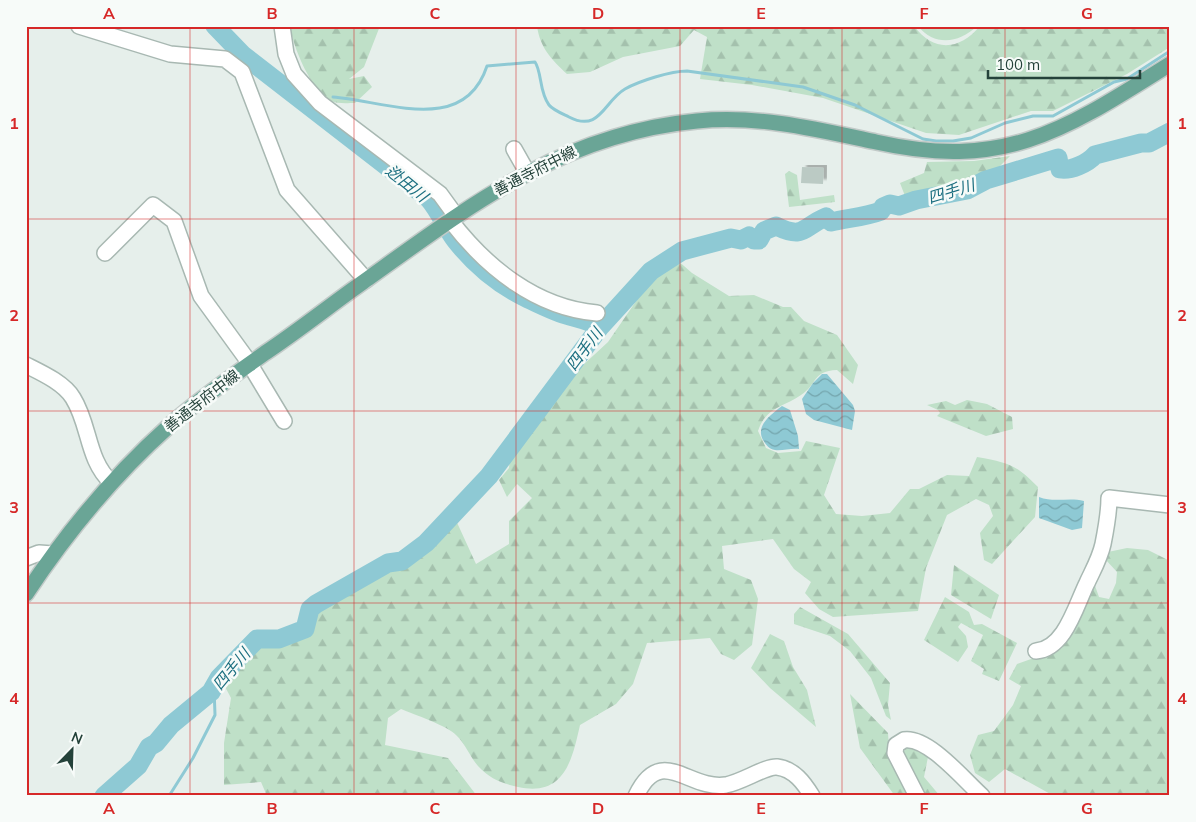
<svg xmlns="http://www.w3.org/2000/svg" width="1196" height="822" font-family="Mulish,'Noto Sans JP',sans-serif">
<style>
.grass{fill:#bfe0c8}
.forest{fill:url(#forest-firs)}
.water{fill:url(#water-waves)}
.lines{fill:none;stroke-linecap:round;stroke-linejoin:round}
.stream{stroke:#8ec9d4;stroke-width:3}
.river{stroke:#8ec9d4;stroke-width:19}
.building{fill:#bbcac4;filter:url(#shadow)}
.minor-casing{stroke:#a8b8b2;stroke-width:18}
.major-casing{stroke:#c2cac8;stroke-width:18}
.minor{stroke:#fff;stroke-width:15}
.major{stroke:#6aa596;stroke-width:15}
.grid{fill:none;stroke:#d62828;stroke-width:1;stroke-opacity:0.55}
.labels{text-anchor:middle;stroke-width:5;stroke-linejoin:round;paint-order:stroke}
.street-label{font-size:15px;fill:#24423a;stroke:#f7fbf9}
.water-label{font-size:16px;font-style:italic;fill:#1c6f80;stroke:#f7fbf9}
.neatline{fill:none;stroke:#d62828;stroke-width:2}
.grid-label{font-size:16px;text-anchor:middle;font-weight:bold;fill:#d62828}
</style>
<defs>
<pattern id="forest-firs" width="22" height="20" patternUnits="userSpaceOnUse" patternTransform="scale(1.25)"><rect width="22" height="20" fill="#bfe0c8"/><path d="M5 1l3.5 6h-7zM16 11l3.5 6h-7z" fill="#a4c1ad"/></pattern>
<pattern id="water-waves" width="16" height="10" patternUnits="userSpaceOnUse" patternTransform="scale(1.25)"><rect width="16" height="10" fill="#8ec9d4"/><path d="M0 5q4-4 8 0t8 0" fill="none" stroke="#74a5ad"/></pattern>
<filter id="shadow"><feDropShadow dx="4.5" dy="-4.5" stdDeviation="1" flood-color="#0004"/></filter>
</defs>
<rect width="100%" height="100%" fill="#e6efeb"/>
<path class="grass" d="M918,26H977C959,43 935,47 918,26Z"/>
<path class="forest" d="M290,26H380L364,67L349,79L364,76L372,87L355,103C348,103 337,104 331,101C311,91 293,47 290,26Z
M537,26H914C934,53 960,50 980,26H1170V47L1127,74L1053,111H1031L959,135L926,133L823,98L752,85L700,79L707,37L694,30L680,46L623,57L590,72L567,74C552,60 540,48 537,26Z
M1010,156L995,171L960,184L905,196L900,183L924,173L927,162L974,161Z
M789,171L797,175L800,200L834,195L835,202L789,207L785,174Z
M676,259L692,273L729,296L754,295L783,307H791L804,321L837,335L858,365L853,384L837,370C812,371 818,384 801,395C784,407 766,407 758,431L766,448L778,453L801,451L806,441L840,448L824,495L836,514L862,516L890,513L910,489H919L947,475L969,476L977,457C1009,463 1015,464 1038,487L1035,517L992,564L984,560L980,533L993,516L989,505L976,499L947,515L926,568L918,611L833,617L819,609L805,593L811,582L794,569L773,539L722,546L724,569L751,580L758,599L752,645L734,660L721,654L710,638L647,643L633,684L616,704L580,725C572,761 564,797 518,787C501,783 490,779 478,766C470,757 465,743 456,735C448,726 413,714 401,709L388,718L385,745L448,758L477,796H267L261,782L224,785V743L231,698L222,681L257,645L279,644L310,632L315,610L390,568L405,566L439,538L454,516L476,564L509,544V521L532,498L517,484L507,497L499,480L509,468L510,457L581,367L608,342L654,275Z
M967,400L987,404L1012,417L1013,429L986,436L937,416L940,413L938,410L927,405L946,401L955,405Z
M1127,548L1148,550L1168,560L1170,584V796H1054L1005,769L989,782L975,773L970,755L978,735L994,731L1013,705L1021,686L1009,679L1017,664L1062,648L1094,583L1099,597L1109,599L1116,583L1117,572L1105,559L1108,552Z
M954,565L999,595L991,619L951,595Z
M945,597L969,612L974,625L982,624L1017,643L999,681L982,674L984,669L971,661L983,635L961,623L958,627L966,636L968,647L958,662L924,640Z
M800,607L848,634L890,683L888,705L891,720L886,716L871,678L850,651L830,636L794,624V614Z
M770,634L784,641L793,667L807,690L816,727L770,688L751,668Z
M850,694L888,733L890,760L911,796H895L860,748Z
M907,746L916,747L928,757L924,777L940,796H924L903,753Z"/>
<path class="water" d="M822,374H827L853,405L855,411L852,430L814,420L806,414L802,399L813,383Z
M782,406L790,410L798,436L799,449C791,448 782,451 775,450C769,449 766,445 763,440C755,425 772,414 782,406Z
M1039,497C1054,503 1069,497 1084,501L1082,528L1072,530L1039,518Z"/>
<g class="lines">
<path class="stream" d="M333,97C386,101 464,136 487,66L535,62C542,72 539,92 549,105C553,110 563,114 569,117C600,133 604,101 625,89C639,81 671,71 687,71L803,87L855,105L923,139L936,141H953L971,138L1005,123L1033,116H1053L1114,82L1127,79L1170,51
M169,796L193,758L215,715L214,687"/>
<path class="river" d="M215,26L243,55L429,199C440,212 446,228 456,241C475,265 501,286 528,299C539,304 549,309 560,313C574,318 587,319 600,327
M104,796L138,766L149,747L156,743L171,725L211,692L219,678L257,639H279L305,629L310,609L316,604L388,563L402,561L426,543L489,476L600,327L651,271L682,251L731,238L741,240L749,236L754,240H759L764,231L776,226C805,240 802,227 826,217L831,222C848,218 865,217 881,211L883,207L890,204L899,206L916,200L967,190L986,180L1058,158L1060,169C1071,171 1088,163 1095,155L1141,143H1149L1170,132"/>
</g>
<path class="building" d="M802,167L824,168L823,184L801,183Z"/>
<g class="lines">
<g class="minor-casing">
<path id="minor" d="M79,26L170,54L225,59L242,72L287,190L366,280
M282,26L286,54L294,74L320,103L440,194L456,216
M514,149L527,172
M450,220C486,267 536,308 597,313
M105,253L153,205L174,221L201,296L246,358L284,421
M26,365C42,373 64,383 73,398C90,425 87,460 111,482
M26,558L39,553L53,554
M1036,651C1065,649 1076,605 1087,583C1093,570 1100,558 1103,544C1106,529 1109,513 1109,498L1170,505
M636,796C661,743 689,791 726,785C742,782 766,766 777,767C794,769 804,783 812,796
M917,796L895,753L896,745L904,740C928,736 965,781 982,796"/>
</g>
<g class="major-casing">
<path id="major" d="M26,594C67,532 113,476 169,426C199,399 233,376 265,353C295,333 323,311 352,290C462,212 557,134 697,121C759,115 816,129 876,142C1005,171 1065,130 1170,64"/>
</g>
<use href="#minor" class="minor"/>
<use href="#major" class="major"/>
</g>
<path class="grid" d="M190,26V796M354,26V796M516,26V796M680,26V796M842,26V796M1005,26V796M26,219H1170M26,411H1170M26,603H1170"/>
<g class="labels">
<g class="street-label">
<text transform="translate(535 171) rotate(-27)" y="5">善通寺府中線</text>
<text transform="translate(202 401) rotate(-38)" y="5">善通寺府中線</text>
</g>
<g class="water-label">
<text transform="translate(407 183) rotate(39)" y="6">迯田川</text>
<text transform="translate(951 191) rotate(-17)" y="6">四手川</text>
<text transform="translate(584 349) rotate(-53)" y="6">四手川</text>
<text transform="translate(231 669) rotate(-50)" y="6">四手川</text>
</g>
</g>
<rect width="1196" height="822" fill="none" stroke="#f7fbf9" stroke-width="55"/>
<g transform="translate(72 750) rotate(23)" stroke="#f7fbf9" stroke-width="4" paint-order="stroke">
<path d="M0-4L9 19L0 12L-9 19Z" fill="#24423a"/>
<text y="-8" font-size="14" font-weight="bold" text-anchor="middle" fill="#24423a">N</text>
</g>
<path d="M988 70v8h152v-8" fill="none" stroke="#24423a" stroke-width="2.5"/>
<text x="996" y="70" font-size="15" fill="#24423a" stroke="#f7fbf9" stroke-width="4" paint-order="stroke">100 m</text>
<rect x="28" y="28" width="1140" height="766" class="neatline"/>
<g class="grid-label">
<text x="109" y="19">A</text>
<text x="272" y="19">B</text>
<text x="435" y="19">C</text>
<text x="598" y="19">D</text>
<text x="761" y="19">E</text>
<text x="924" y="19">F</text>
<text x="1087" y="19">G</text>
<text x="14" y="129">1</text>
<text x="1182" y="129">1</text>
<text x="14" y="321">2</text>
<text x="1182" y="321">2</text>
<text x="14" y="513">3</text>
<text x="1182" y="513">3</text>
<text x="14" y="704">4</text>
<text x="1182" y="704">4</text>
<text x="109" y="814">A</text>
<text x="272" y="814">B</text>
<text x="435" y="814">C</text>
<text x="598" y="814">D</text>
<text x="761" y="814">E</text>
<text x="924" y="814">F</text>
<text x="1087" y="814">G</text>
</g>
</svg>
